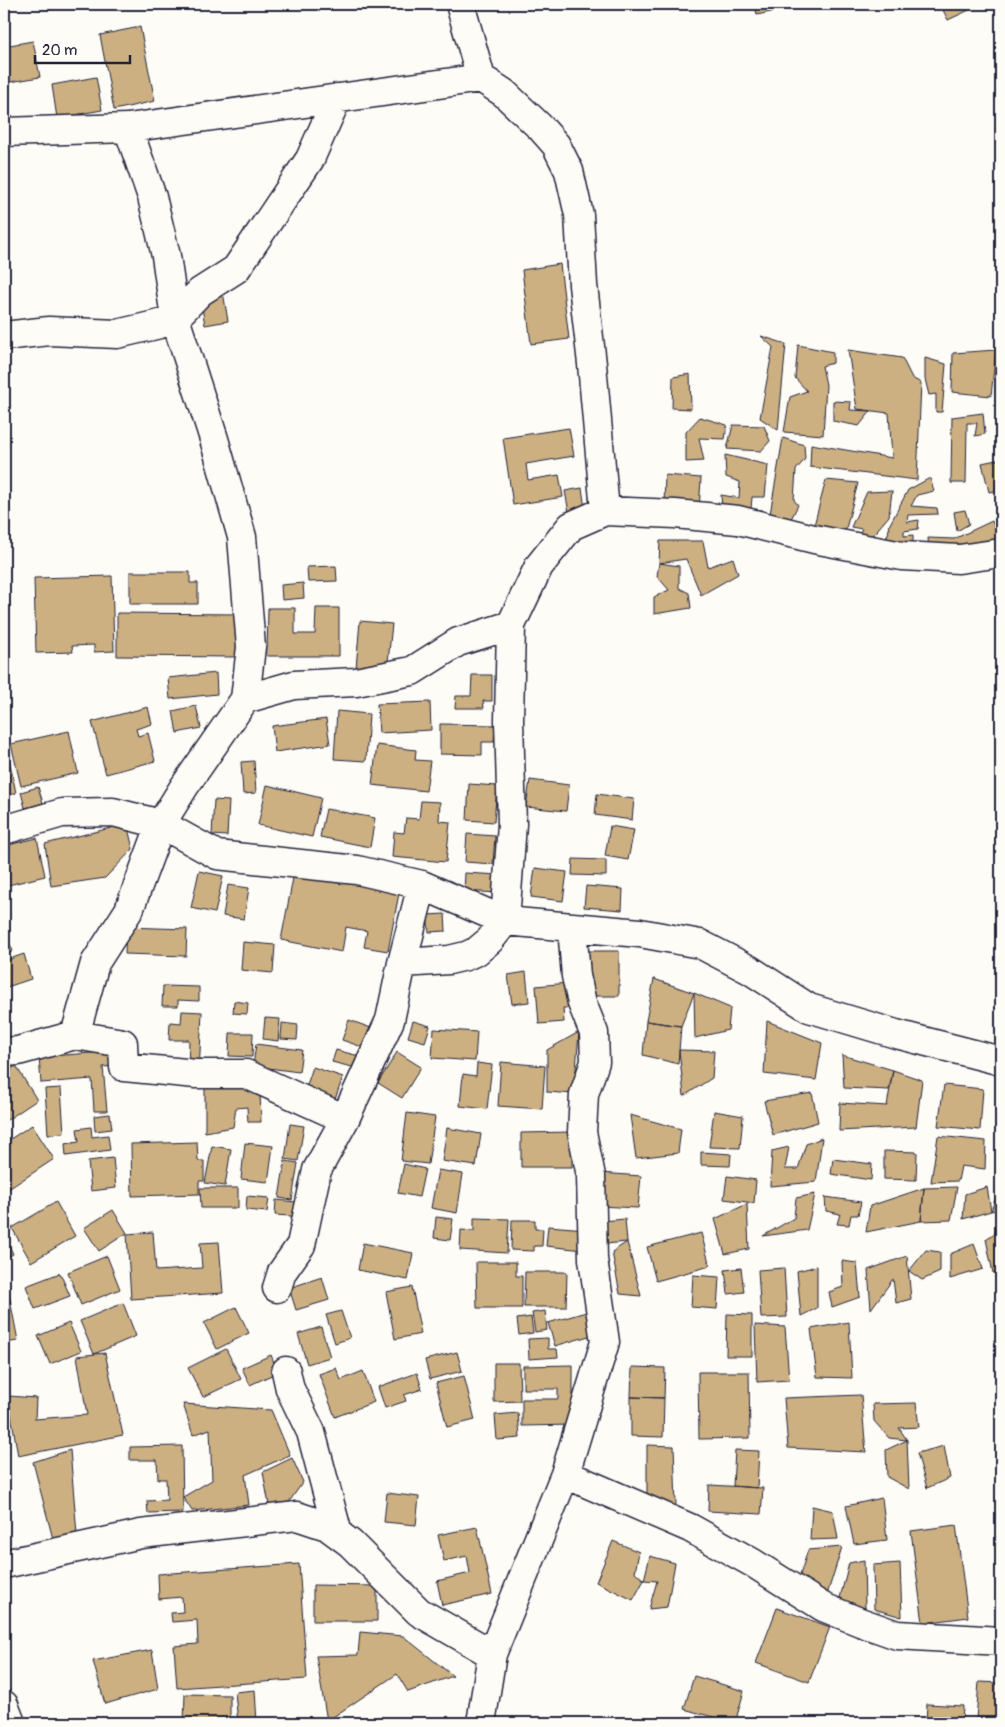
<svg xmlns="http://www.w3.org/2000/svg" width="1005" height="1727" font-family="Pangolin,sans-serif">
<style>
.building{fill:#ccb081;stroke:#22223b}
.lines{fill:none;stroke-linecap:round;stroke-linejoin:round}
.minor-casing{stroke:#22223b;stroke-width:31}
.minor{stroke:#fdfcf7;stroke-width:28}
</style>
<rect width="100%" height="100%" fill="#fdfcf7"/>
<filter id="ink" filterUnits="userSpaceOnUse"><feTurbulence type="fractalNoise" baseFrequency=".02" numOctaves="2"/><feDisplacementMap in="SourceGraphic" scale="10" xChannelSelector="R" yChannelSelector="G"/><feConvolveMatrix kernelMatrix="1 2 1 2 8 2 1 2 1" color-interpolation-filters="sRGB"/></filter>
<g filter="url(#ink)">
<path class="building" d="M755,4H802L803,5L757,15Z
M940,4H982L948,20Z
M140,27L155,101L114,110L100,35Z
M33,41L40,77L4,83V46Z
M96,77L102,110L57,118L52,85Z
M560,264L569,339L531,344L522,270Z
M223,292L228,321L205,325L200,296Z
M761,336L786,344L778,430L760,418L773,347Z
M798,345L833,352V363L822,366L826,385L823,435L784,432L790,397L807,391L795,378Z
M848,350L902,358L912,378L921,383L917,480L810,467L811,444L892,458L889,413L857,409Z
M996,350L991,396L952,392L953,353Z
M925,358L946,364L942,412H936V394L929,395L925,379Z
M690,374L691,409L672,408L673,377Z
M833,401L851,402L850,410L871,411L859,426L833,421Z
M983,413L985,434L975,436L977,423H967L966,483H951L952,417Z
M700,417L727,425L725,439L699,438L704,461L686,462V432Z
M733,425L764,426L770,441L761,451L727,449Z
M569,428L574,456L526,464L528,480L559,475L563,497L513,505L503,438Z
M783,438L804,445L805,459L796,470L794,500L798,505L788,525L769,520Z
M725,455L768,465L765,497H752L751,509L763,510L764,518L722,508L721,495L739,498L740,482L726,477Z
M1001,459V490L989,492L982,463Z
M665,475L701,478L699,511L664,507Z
M930,478L934,491L917,495L911,506L937,508L938,514L908,515L907,522L919,520L918,529L904,531V536L913,535V552L881,545L888,534L890,524L908,490Z
M826,480L858,483L844,536L813,529Z
M582,488L586,515L570,518L565,491Z
M892,491L889,516L866,543L855,540L862,529L851,527L867,492Z
M1001,504V527L995,506Z
M965,510L969,524L957,531L954,512Z
M992,521L1001,542L929,551L928,538L954,539Z
M660,541H703L708,567L733,558L738,574L701,595L686,559L659,563Z
M659,563L679,566V588L689,593L691,608L654,614V597L669,590L657,576Z
M336,566L337,581L308,582L307,567Z
M130,572H190V583H198V604H130Z
M112,576L114,651L94,652V645L72,646L73,652L36,653L34,578Z
M303,583L304,598L282,600L281,585Z
M268,608H295V634H315L316,608H339V656H267Z
M117,613L238,614L237,657L117,656Z
M360,621L392,624L387,671L356,668Z
M216,673L217,694L170,699L168,678Z
M472,675H492V701H483L484,708H455L456,696H471Z
M430,702L431,730L379,733L377,704Z
M196,706L201,728L177,733L173,711Z
M148,707L152,724L136,729L138,736L148,733L155,761L106,774L92,722Z
M337,711L369,714L366,761L334,759Z
M326,719L330,744L275,752L272,726Z
M440,724L495,725L494,742H482V755L440,754Z
M69,731L78,773L21,786L11,744Z
M377,745L416,750L415,760L430,761L426,791L372,785Z
M8,754L16,793L4,796V755Z
M254,761L256,793L243,794L241,762Z
M530,780L569,785L566,811L526,807Z
M469,784L497,786L494,822L467,820Z
M267,785L321,798L312,837L258,825Z
M38,787L43,803L25,808L21,792Z
M597,794L634,799L632,820L595,815Z
M214,800L229,801L227,836L212,835Z
M421,801L440,802L439,821L450,822L446,862L392,857L394,832L404,833L406,818L419,819Z
M326,809L375,818L370,847L320,837Z
M127,824L133,849L105,878L51,886L45,844Z
M610,826L634,830L628,860L605,856Z
M467,834L495,836L493,864L465,862Z
M37,838L45,876L4,886V846Z
M573,859L606,860V876L572,875Z
M295,868L400,888L388,951L364,947L367,931L346,927L342,952L281,940Z
M535,868L567,872L563,901L531,897Z
M199,871L223,876L215,913L191,908Z
M465,873L499,875L498,893L464,891Z
M228,885L249,888L244,919L223,916Z
M586,886L623,889L622,910L584,907Z
M445,914L446,931L429,932L427,915Z
M126,927L187,929L186,956L125,954Z
M4,931L13,951L4,956Z
M243,942L275,945L273,973L241,970Z
M589,951H619V996H589Z
M24,954L31,979L4,988V961Z
M526,972L529,1002L512,1004L508,975Z
M654,979L694,993L681,1026L646,1021Z
M568,983L570,1008H563L564,1022L539,1024L536,986Z
M163,986L199,987V1001L178,1000V1006H162Z
M694,993L730,1008L728,1030L695,1038Z
M234,1001L248,1003L247,1014L233,1013Z
M182,1011L202,1012L199,1072H188L189,1040H169L170,1022L181,1023Z
M265,1018L280,1019L278,1041L263,1039Z
M349,1020L371,1028L365,1048L342,1040Z
M413,1021L430,1026L425,1042L408,1037Z
M646,1021L681,1026L678,1064L643,1055Z
M767,1021L822,1043L816,1080L764,1074Z
M282,1023L298,1025L297,1040L281,1039Z
M434,1029L477,1032L475,1061L432,1058Z
M579,1032L574,1094L547,1092V1050Z
M230,1033H253L252,1057L229,1056Z
M256,1044L302,1050L299,1072L253,1066Z
M336,1050L359,1056L356,1068L332,1062Z
M679,1050L714,1051L712,1078L684,1096Z
M116,1051L117,1066L103,1067L107,1111H94L92,1079L41,1083L39,1057Z
M397,1052L421,1067L402,1098L378,1083Z
M842,1055L893,1070L889,1090L844,1088Z
M501,1062L545,1066L542,1109L498,1106Z
M477,1063L492,1065L487,1109L460,1106L463,1074L476,1076Z
M16,1066L37,1100L4,1122V1073Z
M313,1067L343,1077L333,1105L304,1094Z
M893,1070L922,1080L916,1127L839,1131L840,1103L887,1106Z
M205,1082L260,1090L261,1122H248L247,1107L236,1108L233,1127L205,1132Z
M944,1085L983,1089L980,1130L938,1126Z
M61,1088L64,1133L48,1134L45,1089Z
M812,1093L818,1122L773,1135L764,1101Z
M714,1111L743,1116L740,1148L709,1147Z
M407,1113L435,1117L428,1164L401,1161Z
M110,1114L112,1129L95,1131L94,1116Z
M630,1115L681,1129L678,1153L636,1158Z
M290,1124L304,1126L298,1161L285,1159Z
M32,1125L54,1159L7,1190L4,1184V1143Z
M91,1127L92,1137L108,1135L110,1150L66,1156L65,1144L79,1142L77,1129Z
M447,1128L481,1134L476,1166L442,1161Z
M572,1132V1167H521V1133Z
M938,1136L986,1141L985,1169L961,1166L958,1181L931,1182Z
M822,1138L816,1182L770,1186L772,1151L789,1147L785,1169H798L806,1144Z
M197,1142L198,1161H204V1181H199V1194L132,1196L131,1144Z
M245,1143L273,1146L268,1182L241,1179Z
M212,1146L231,1149L225,1186L205,1183Z
M884,1151L917,1152L916,1180L884,1179Z
M701,1152L731,1154L730,1166L701,1165Z
M113,1158L116,1188L91,1191L88,1161Z
M833,1159L872,1164L871,1180L831,1174Z
M285,1161L298,1163L292,1200L279,1198Z
M404,1164L425,1169L419,1197L398,1193Z
M438,1170L463,1174L457,1213L431,1208Z
M601,1173L641,1176L638,1208L598,1206Z
M727,1176L756,1180L754,1203L724,1199Z
M957,1187L951,1220L921,1221L924,1188Z
M987,1187L991,1211L963,1219L965,1194Z
M200,1188H238V1208H201Z
M924,1188L921,1221L866,1232L870,1206Z
M999,1189H1001V1209L991,1211Z
M815,1194L807,1230L763,1236L794,1218L796,1198Z
M247,1196L269,1198L267,1212L246,1210Z
M825,1197L861,1202L858,1215H851L849,1225L837,1224L840,1214L826,1211Z
M276,1200L306,1203L305,1217L275,1215Z
M56,1202L75,1236L31,1262L12,1228Z
M747,1204L749,1249L725,1254L715,1219Z
M113,1210L127,1233L99,1251L84,1228Z
M436,1217L453,1219L450,1240L434,1238Z
M474,1218L509,1219L507,1253L460,1250L461,1230L474,1231Z
M625,1219L627,1242L605,1244L603,1221Z
M512,1220H535V1229H543L542,1246H534V1251L511,1250Z
M548,1226L586,1229L584,1250L546,1246Z
M153,1232L156,1271L202,1268L200,1243L219,1242L223,1293L131,1299L127,1234Z
M996,1232L1001,1243V1269L993,1273L986,1239Z
M701,1233L710,1266L656,1281L647,1247Z
M4,1234L13,1254L4,1259Z
M627,1242L641,1296L620,1294L612,1252Z
M363,1243L413,1253L408,1280L358,1270Z
M974,1244L983,1269L950,1279V1254Z
M926,1250L940,1252V1272L922,1280L909,1271Z
M107,1256L120,1289L81,1305L68,1272Z
M907,1256L911,1299L896,1303L893,1279L871,1309L868,1270Z
M842,1261L857,1263L860,1297L832,1307L829,1292L843,1287Z
M476,1262H516V1276H522V1308H477Z
M817,1266V1308L801,1316L797,1271Z
M741,1268L744,1292L728,1294L725,1270Z
M784,1268L787,1317L761,1318L758,1270Z
M525,1272H567L566,1307H524Z
M60,1273L70,1296L35,1309L26,1286Z
M693,1275L719,1277L717,1309L691,1307Z
M322,1277L329,1300L296,1310L289,1288Z
M412,1287L421,1334L395,1339L386,1292Z
M8,1289L18,1341L4,1343V1291Z
M123,1303L136,1336L94,1354L80,1321Z
M236,1307L249,1333L217,1349L204,1323Z
M593,1310L599,1333L555,1346L548,1323Z
M341,1311L350,1338L335,1343L326,1315Z
M545,1311L547,1330L535,1332L532,1313Z
M727,1314L752,1315V1356H726Z
M531,1317L533,1333L519,1335L517,1319Z
M849,1322L852,1378L817,1377L811,1329Z
M69,1323L81,1351L50,1364L38,1336Z
M755,1325L785,1327L789,1380L757,1382Z
M321,1327L330,1357L307,1364L298,1334Z
M548,1338V1349H557L558,1357L529,1359L528,1339Z
M226,1349L241,1379L203,1397L188,1368Z
M457,1352L462,1371L430,1379L425,1360Z
M105,1353L123,1435L18,1456L8,1396L36,1398L35,1419L87,1415L77,1356Z
M271,1355L278,1372L250,1385L242,1368Z
M494,1363H519L520,1401L494,1402Z
M573,1365V1425L522,1426V1399H558V1389H523V1366Z
M632,1367L665,1368L664,1398L631,1397Z
M336,1368L341,1380L363,1371L374,1402L335,1417L319,1374Z
M698,1372H749L750,1438L699,1439Z
M417,1373L422,1389L404,1395L406,1401L385,1408L378,1387Z
M464,1376L475,1420L447,1427L436,1383Z
M861,1395L866,1452L788,1448L784,1398Z
M631,1397L664,1398L663,1437L631,1436Z
M916,1403L919,1427L899,1428L907,1440L889,1438L874,1421L873,1404Z
M183,1404L271,1410L290,1455L245,1475L249,1505L192,1511L183,1497L212,1480L210,1429L193,1435Z
M518,1413L520,1438L497,1440L495,1415Z
M907,1440L909,1489L887,1477L886,1450Z
M647,1445L674,1446L676,1507L647,1502Z
M182,1446L183,1512L148,1513L147,1501L167,1500L166,1479H158L157,1460H130V1447Z
M944,1446L950,1478L927,1488L917,1453Z
M70,1450L77,1534L53,1539L33,1462Z
M735,1450L759,1451L757,1488L733,1486Z
M292,1458L303,1482L289,1502L269,1505L263,1472Z
M709,1485L763,1488L761,1514L708,1511Z
M387,1493L419,1497L416,1525L384,1522Z
M882,1498L887,1540L854,1544L846,1506Z
M812,1506L833,1511L838,1539L810,1540Z
M956,1525L968,1617L923,1623L911,1531Z
M477,1527L492,1594L442,1605L437,1581L470,1573L467,1556L444,1561L438,1535Z
M613,1541L639,1552L635,1572L644,1580L633,1600L596,1582Z
M842,1547L826,1598L798,1581L808,1550Z
M650,1556L675,1563L667,1607L649,1609L657,1581L644,1580Z
M864,1560L865,1608L839,1602L849,1563Z
M900,1563L902,1617L874,1609L873,1565Z
M299,1564L307,1679L177,1688L174,1646L198,1644L197,1620L172,1622L171,1613L183,1612L182,1597L159,1599L158,1574Z
M313,1585L377,1586V1621H313Z
M777,1608L830,1627L809,1682L756,1663Z
M360,1632L403,1636L453,1676L408,1692L397,1674L327,1721L316,1656L358,1655Z
M152,1650L158,1689L105,1704L93,1661Z
M694,1676L744,1691L735,1723L684,1709Z
M979,1682L1001,1683V1721L976,1719Z
M255,1690L257,1723H238L235,1692Z
M185,1694L230,1695V1723H184Z
M927,1704L963,1706L962,1723H926Z
M672,1718L698,1723H671Z
M976,1719L1001,1721V1723H976Z"/>
<g class="lines">
<g class="minor-casing">
<path id="minor" d="M460,4L481,78L504,93L541,128L556,145L569,171L579,215L583,285L592,364L605,511
M4,132L128,128L481,78
M4,336L49,331L117,334L160,324L175,318L166,256L152,197L128,128
M245,699L251,647L242,537L214,439L175,318L200,292L236,269L310,159L337,98
M4,830L62,813L113,812L161,824L217,855L357,870L422,885L505,921L640,933L700,944L750,970L809,1008L896,1034L1001,1061
M422,885L402,963L449,960L466,956L477,951L490,940L505,921L512,824L509,720L511,625
M75,1035L123,1043L124,1067L196,1074H246L345,1119
M4,1052L18,1051L75,1035L95,963L129,910L161,824L184,787L245,699L294,685L356,682L412,671L458,642L511,625L539,566L571,526L605,511L675,514L738,520L814,539L902,556L959,559L1001,553
M277,1288L282,1272L301,1245L317,1170L345,1119L390,1020L402,963
M286,1371L290,1389L311,1432L338,1534
M565,1474L690,1528L753,1563L823,1607L860,1622L897,1635L1001,1641
M4,1564L141,1534L297,1516L327,1526L350,1543L419,1612L492,1654
M4,1705L11,1723
M481,1723L492,1654L565,1474L605,1342L593,1259L591,1176L582,1132L584,1094L595,1062L594,1033L582,1003L576,976L572,927"/>
</g>
<use href="#minor" class="minor"/>
</g>
</g>
<rect width="1005" height="1727" fill="none" stroke="#fdfcf7" stroke-width="20"/>
<rect x="10" y="10" width="985" height="1707" fill="none" stroke="#22223b" stroke-width="2" filter="url(#ink)"/>
<path d="M35 55v8h95v-8" fill="none" stroke="#22223b" stroke-width="2.5"/>
<text x="42" y="55" font-size="15" fill="#22223b" stroke="#fdfcf7" stroke-width="4" paint-order="stroke">20 m</text>
</svg>
